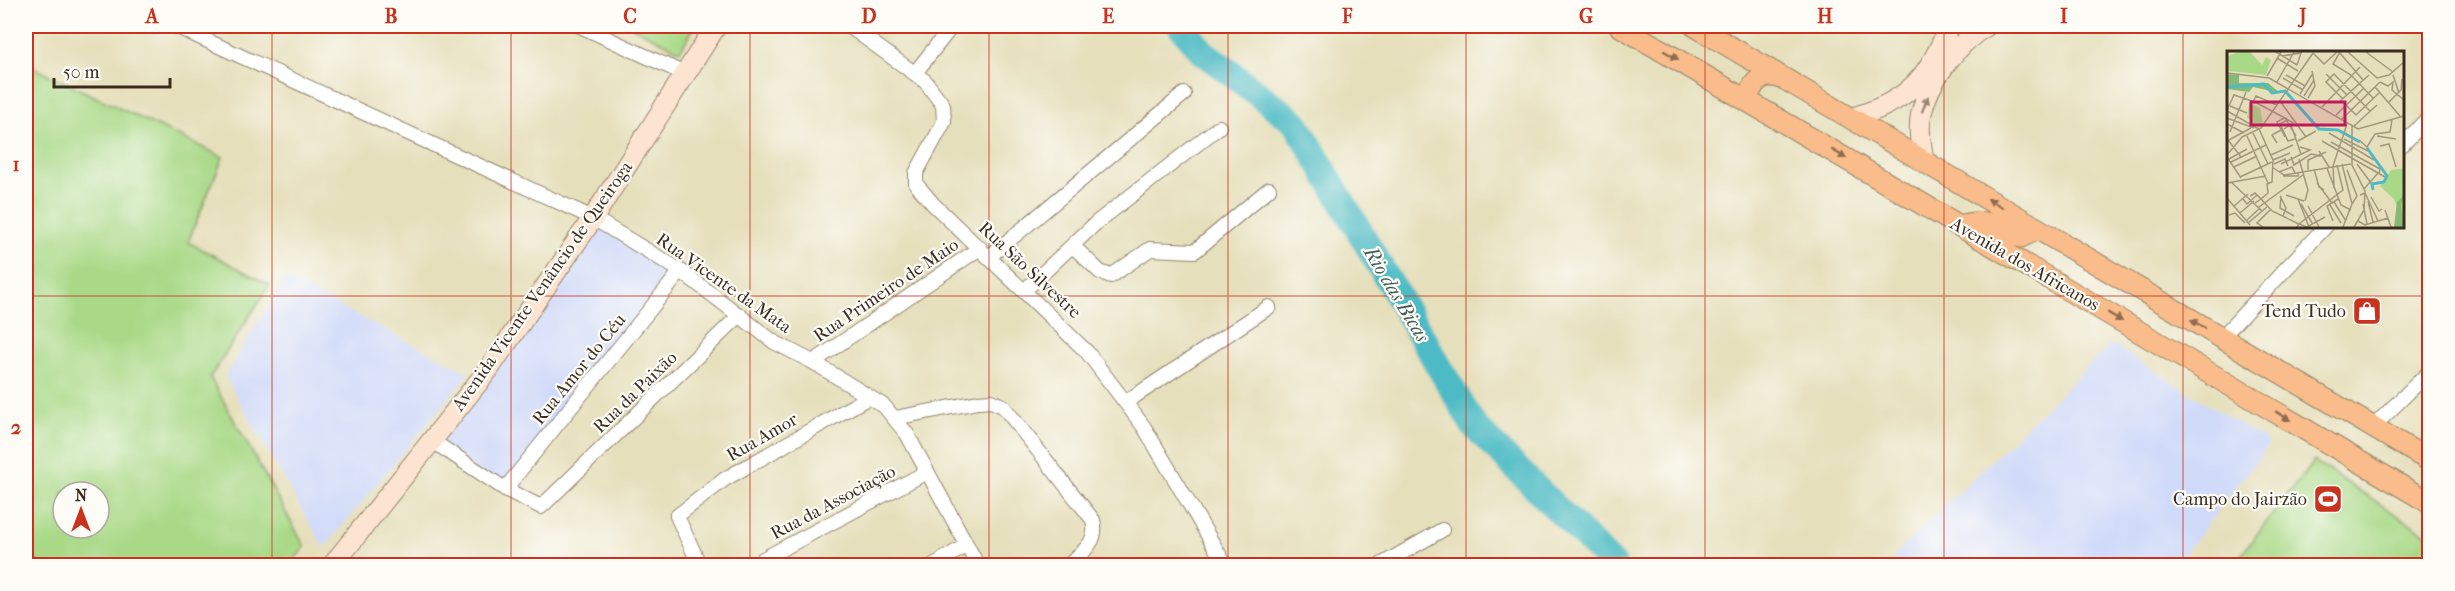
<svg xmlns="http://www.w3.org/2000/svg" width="2455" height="591" font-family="'IM FELL French Canon',serif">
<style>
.built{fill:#d0daf9}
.green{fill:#a9d987;stroke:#728252;stroke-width:1.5;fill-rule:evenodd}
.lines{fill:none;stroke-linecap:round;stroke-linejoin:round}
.river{stroke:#4dbbc5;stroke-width:27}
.street-casing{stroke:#90846c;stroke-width:16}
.secondary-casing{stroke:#90846c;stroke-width:22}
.primary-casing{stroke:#90846c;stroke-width:23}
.street{stroke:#fff;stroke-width:14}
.secondary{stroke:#fde4d0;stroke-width:20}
.primary{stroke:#f9bc8a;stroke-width:21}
.oneway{fill:#906c4f}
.oneway2{fill:#9c8777}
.grid{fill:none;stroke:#c8321e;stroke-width:1.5;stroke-opacity:0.55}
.labels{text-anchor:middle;stroke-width:4.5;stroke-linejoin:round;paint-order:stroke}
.street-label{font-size:18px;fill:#3b2a1e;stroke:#fdfcf7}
.poi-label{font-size:18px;fill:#3b2a1e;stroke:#fdfcf7;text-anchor:end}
.water-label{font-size:20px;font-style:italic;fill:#415d58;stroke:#fdfcf7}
.inset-river{fill:none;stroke:#4dbbc5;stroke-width:3}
.inset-road{fill:none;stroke:#a2977c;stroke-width:1.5}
.view{fill:#c2185b;fill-opacity:0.15;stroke:#c2185b;stroke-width:3}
.inset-edge{fill:none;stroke:#3b2a1e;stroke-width:3}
.neatline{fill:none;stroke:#c8321e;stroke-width:2}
.grid-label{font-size:20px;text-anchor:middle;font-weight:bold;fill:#c8321e}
</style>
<rect width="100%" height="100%" fill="#fdfcf7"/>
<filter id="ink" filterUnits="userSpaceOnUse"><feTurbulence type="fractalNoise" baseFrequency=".0167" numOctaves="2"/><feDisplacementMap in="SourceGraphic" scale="12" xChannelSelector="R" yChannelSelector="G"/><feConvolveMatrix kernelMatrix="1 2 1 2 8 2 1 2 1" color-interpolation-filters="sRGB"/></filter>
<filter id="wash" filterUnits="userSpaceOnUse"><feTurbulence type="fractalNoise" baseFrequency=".008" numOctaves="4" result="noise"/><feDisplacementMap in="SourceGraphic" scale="24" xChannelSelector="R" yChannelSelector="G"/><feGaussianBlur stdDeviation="1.35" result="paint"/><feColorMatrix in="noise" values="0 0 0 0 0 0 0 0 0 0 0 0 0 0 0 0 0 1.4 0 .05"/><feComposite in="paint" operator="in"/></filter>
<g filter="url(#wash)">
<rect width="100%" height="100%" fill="#e6dfbb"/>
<path class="built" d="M593,218L681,271L505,489L431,440Z
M285,278L469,373L324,548L225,376Z
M2111,344L2270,443L2176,565L1913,566L1892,558Z"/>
<path class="green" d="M631,26H695L680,51Z
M26,64L223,157L188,242L270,285L210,377L305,547L290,565L44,566L26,554ZM63,492H99V528H63Z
M2314,461L2429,536V565H2233Z"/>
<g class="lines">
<path class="river" d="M1181,26L1203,52L1296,123L1474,426L1614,566"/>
</g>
</g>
<g filter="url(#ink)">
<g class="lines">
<g class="street-casing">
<path id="street" d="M175,26L593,218L681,271L774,342L813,362L884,406L907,434L978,566
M580,26L685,74
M849,26L925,81L943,105L944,122L916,173V184L933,204L1087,352L1144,427L1226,566
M915,73L952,26
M2402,145L2430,116
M1073,246L1100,272L1111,276L1150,249L1195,251L1269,189
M989,257L1184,94
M1025,290L1096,223L1219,127
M2221,338L2326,226
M813,362L980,248
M1126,402L1269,307
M895,418L978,402L991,401L1003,406L1093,520C1099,542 1083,551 1068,566
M2373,427L2430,371
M431,440L505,489L541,507L740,315
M505,489L681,271
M700,566L677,516L725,479L869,397
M758,566L763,559L927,472
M932,566L967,545
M1379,566L1442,530"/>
</g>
<g class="secondary-casing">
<path id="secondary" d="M1851,118C1906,103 1929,79 1949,26
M1924,161C1921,146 1918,130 1921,115C1928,81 1957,43 1986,26
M332,566L488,370L593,218L716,26"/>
</g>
<g class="primary-casing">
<path id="primary" d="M1620,26L2430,503
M1695,26L2430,461
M1747,100C1753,80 1763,71 1784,79
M1960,226C1994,216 1992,230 2021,237L2031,232L2033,226"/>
</g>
<use href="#street" class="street"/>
<use href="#secondary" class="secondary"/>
<use href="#primary" class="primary"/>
</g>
<defs><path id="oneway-solid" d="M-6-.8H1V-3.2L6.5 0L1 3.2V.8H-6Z" transform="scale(1.5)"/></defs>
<g class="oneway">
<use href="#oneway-solid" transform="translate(1671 55) rotate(30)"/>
<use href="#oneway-solid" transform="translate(1839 154) rotate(31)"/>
<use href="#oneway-solid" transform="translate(1995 203) rotate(-149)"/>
<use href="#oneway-solid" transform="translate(2115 317) rotate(31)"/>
<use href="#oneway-solid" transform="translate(2198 324) rotate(-149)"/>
<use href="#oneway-solid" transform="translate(2283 416) rotate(31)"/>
</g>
<use class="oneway2" href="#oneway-solid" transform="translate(1925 104) rotate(-69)"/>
</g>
<path class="grid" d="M272,26V566M511,26V566M750,26V566M989,26V566M1228,26V566M1466,26V566M1705,26V566M1944,26V566M2183,26V566M26,296H2430"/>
<defs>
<g id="shop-square" transform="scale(1.5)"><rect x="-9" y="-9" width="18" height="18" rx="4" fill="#c8321e" stroke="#fdfcf7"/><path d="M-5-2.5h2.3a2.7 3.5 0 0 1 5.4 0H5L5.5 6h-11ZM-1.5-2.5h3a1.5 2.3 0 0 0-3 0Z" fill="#fff"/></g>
<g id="stadium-square" transform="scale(1.5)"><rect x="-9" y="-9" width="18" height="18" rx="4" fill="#c8321e" stroke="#fdfcf7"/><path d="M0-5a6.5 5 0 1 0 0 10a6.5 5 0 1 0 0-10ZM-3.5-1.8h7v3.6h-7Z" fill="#fff"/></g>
</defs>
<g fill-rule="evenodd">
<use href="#shop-square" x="2367" y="311"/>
<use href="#stadium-square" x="2328" y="499"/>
</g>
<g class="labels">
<g class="street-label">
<text transform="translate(2025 264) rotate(30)" y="6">Avenida dos Africanos</text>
<text transform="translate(1030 270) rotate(43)" y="6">Rua São Silvestre</text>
<text transform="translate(724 283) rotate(35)" y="6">Rua Vicente da Mata</text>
<text transform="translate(542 286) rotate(-55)" y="6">Avenida Vicente Venâncio de Queiroga</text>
<text transform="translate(886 290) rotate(-34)" y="6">Rua Primeiro de Maio</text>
<text transform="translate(579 369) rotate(-51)" y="6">Rua Amor do Céu</text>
<text transform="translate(635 392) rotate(-44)" y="6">Rua da Paixão</text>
<text transform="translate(762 437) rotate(-30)" y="6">Rua Amor</text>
<text transform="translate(833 502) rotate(-28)" y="6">Rua da Associação</text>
</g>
<g class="poi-label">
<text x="2346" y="317">Tend Tudo</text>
<text x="2307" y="505">Campo do Jairzão</text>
</g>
<g class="water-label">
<text transform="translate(1397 294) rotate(59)" y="7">Rio das Bicas</text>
</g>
</g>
<g transform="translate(2227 51)">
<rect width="177" height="177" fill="#e6dfbb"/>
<path d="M12,1H23L35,14L39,6L44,9L39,24L1,20V5ZM22,52L33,57L36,72L32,77L20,67ZM177,117V176L167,148L153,135L164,119Z" fill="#a9d987"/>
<path d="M0,23L12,24V32H41L53,42L26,36L22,41L0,38ZM177,144L174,154L177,176H167L170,151Z" fill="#86b974"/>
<path class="inset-river" d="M0,36L37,33L45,42L58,40L92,78L111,79L133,91M140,97L160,125L157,131L145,133L146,139"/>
<path class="inset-road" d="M49,1L70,14M112,1L136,29M113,1L106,13L124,24L146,47M121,1L150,27L162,24L177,11M139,1L166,21M86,2L97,13L110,1M55,5L74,2L70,14M50,7L71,20M0,22L42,27L131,78L177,65M99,23L120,44M59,24L78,35M166,24L172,42M40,25L54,1M56,27L76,39M50,31L67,1M153,31L161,35L166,31L165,39L177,49M148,36L173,65M73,43L86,22M77,45L87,29M81,47L88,35L85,20M116,48L99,31L107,23L143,60M53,50L79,86M26,51L29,45L50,54M99,51H112L142,24M162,51L174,39L175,28M119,54L129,64L152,42M3,55L20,62M95,56L133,16M0,59L7,44L28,51L58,67L69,85M0,60L32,78L46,109L45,131L40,133L41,142L34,148L45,160L72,173L70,176M109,64L137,37M0,67L27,77M57,67L50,71L58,86M115,68L153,31M60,69L53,73L61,90L68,88M0,73L17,82M64,74L74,103M125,75V114L138,140L137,159L127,176M127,75L150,54M57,78L66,72L58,67M3,81L19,41M26,82L41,113M102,82L147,109M20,85L41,132M150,85L169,88M15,86L34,77L86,2M117,88L141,100M1,89L14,106M132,89L140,96L148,83L163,81L165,69M0,90L24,77M71,90L89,80M95,90L158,126M104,91L153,118L152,123M50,92L45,84L54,79M153,95L162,93L169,116M92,100L102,116M0,104L15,86M44,104L66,94M0,106L14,127M64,106L67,114L84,103L94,105M2,108L20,98M72,108L81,139L78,150M46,109L63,102M4,111L39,94M47,113L58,108L61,115M54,113L83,99L73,96M115,113L125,153L116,176M130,113L144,132M106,115L120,73M106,115L107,137M7,116L30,105M45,116L57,124L124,113M100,117L114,154L124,159M87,118L92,136L97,139M81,119V109L99,101M120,119L130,145L125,153M52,121L65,116L68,122M56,125H71V121M13,126L45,111M4,131L35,160M0,132L39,125M90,132L105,152M137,138L151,122M59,144L77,150M133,144L138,142L151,170M23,145L28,142L34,148L28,152M53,145L59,157L56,165M54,145L53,157L67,165M144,146L152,160L155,158M0,147L23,174M16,148L20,153L30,144M71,148L82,176M141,150L146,171M107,151L119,170M74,153L85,172M136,153L140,173M103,154L114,172M7,155L21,143M81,155L92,176M32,156L76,124M158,159L164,176M13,162L27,150M2,164L8,162L18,172M98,166L80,176L72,173L116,139L110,114M19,170L33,157M106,170L100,155L111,148M131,170L138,174L161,167M21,172L40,156M36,176L30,172L43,159"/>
<path class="view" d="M24,51H118V74H24Z"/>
<rect width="177" height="177" class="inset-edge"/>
</g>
<rect width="2455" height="591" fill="none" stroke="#fdfcf7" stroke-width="66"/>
<g transform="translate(81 510)"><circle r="28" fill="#fdfcf7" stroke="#afa8a0" stroke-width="1.5"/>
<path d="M0-4.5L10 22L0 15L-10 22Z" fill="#c8321e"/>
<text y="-9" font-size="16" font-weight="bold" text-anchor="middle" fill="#3b2a1e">N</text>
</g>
<path d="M54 78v9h116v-9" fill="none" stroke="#3b2a1e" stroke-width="3"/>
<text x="63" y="78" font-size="18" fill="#3b2a1e" stroke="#fdfcf7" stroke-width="4.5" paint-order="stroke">50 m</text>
<rect x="33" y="33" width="2389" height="525" class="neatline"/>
<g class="grid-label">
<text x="152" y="23">A</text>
<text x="391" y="23">B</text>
<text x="630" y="23">C</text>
<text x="869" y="23">D</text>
<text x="1108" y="23">E</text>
<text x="1347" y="23">F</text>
<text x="1586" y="23">G</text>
<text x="1825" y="23">H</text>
<text x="2064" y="23">I</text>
<text x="2303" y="23">J</text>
<text x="16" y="171">1</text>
<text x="16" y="434">2</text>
</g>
</svg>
